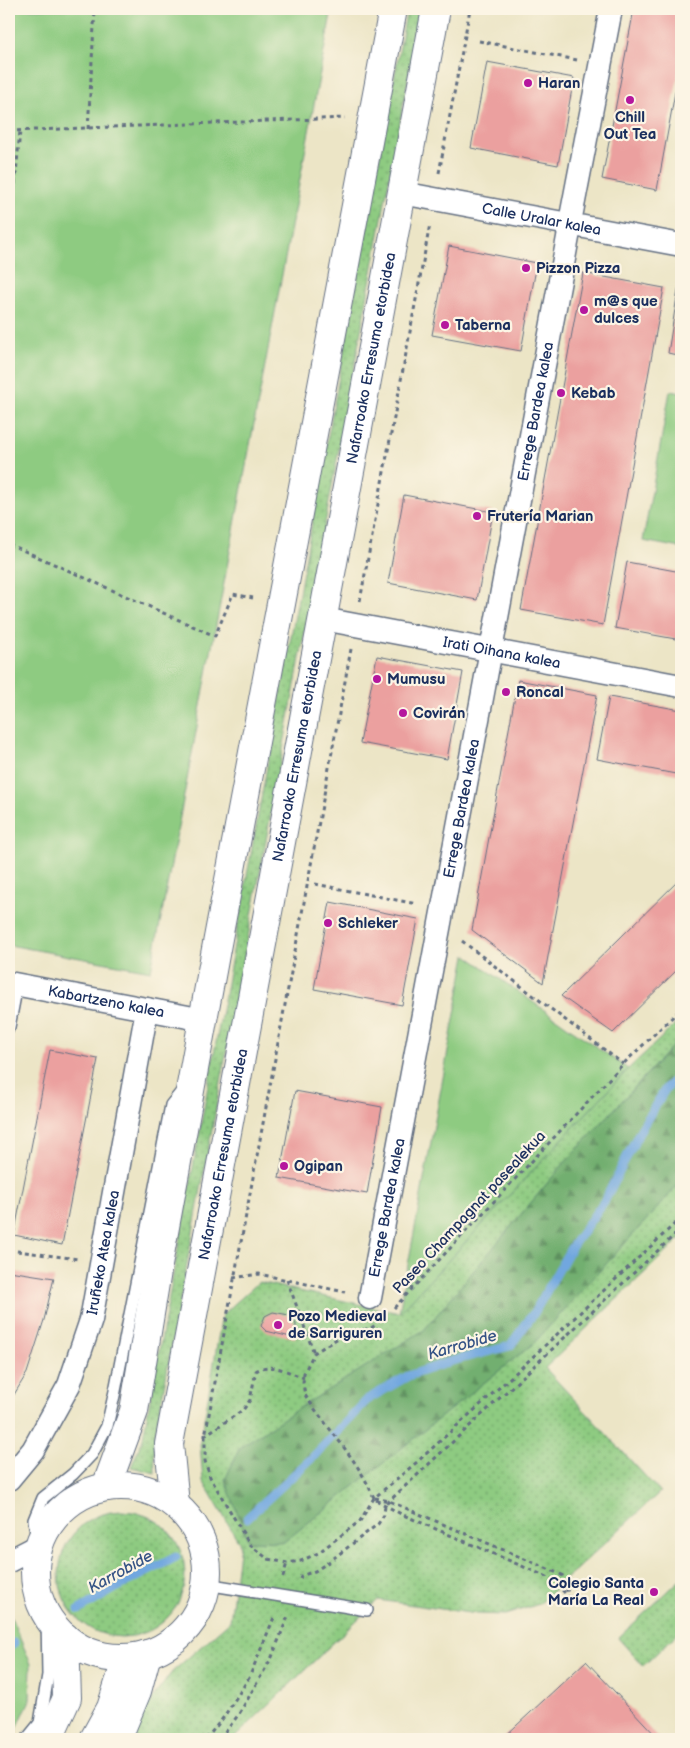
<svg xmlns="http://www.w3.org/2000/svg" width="690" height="1748" font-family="'Balsamiq Sans',sans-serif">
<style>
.grass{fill:url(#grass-dots);stroke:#547d70}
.forest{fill:url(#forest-firs);stroke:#466f66}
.park{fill:#8ecb81;stroke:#547d70}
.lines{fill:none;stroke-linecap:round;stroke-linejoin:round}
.stream{stroke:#71a7df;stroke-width:9}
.building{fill:#eba09f}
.lane-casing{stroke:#646f82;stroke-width:14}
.street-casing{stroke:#646f82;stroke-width:25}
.secondary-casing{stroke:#646f82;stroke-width:30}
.highway-casing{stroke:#646f82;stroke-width:30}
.path{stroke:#646f82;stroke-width:3;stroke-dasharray:4 4;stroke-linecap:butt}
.lane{stroke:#fff;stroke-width:11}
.street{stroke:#fff;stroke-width:22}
.secondary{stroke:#fff;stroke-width:28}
.highway{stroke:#fff;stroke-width:28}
.poi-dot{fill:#b5179e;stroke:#fcf5e5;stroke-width:2}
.labels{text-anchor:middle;stroke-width:4.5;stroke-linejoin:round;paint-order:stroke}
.poi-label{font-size:15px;font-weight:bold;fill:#1b2f5e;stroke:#fcf5e5;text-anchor:start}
.street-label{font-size:15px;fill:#1b2f5e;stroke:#fcf5e5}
.water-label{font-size:16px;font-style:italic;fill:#355385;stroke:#fcf5e5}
</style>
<defs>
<pattern id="grass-dots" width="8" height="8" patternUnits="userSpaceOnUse" patternTransform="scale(1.25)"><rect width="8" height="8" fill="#8ecb81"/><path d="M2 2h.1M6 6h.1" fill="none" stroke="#73a56d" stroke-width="1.8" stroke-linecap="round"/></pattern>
<pattern id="forest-firs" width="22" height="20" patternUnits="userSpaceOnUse" patternTransform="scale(1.25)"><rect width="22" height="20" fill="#72af6f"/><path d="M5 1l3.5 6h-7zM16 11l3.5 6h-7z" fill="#5d8f5e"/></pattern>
</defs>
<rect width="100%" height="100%" fill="#fcf5e5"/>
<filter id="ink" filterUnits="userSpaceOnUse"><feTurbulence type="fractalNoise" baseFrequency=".02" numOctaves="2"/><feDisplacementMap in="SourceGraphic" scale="10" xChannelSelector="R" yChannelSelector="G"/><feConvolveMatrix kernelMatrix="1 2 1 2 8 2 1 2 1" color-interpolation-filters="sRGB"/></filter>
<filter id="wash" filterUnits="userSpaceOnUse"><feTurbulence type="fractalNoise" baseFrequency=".0096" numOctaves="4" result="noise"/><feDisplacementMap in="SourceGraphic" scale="20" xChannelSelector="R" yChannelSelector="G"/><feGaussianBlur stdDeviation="1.12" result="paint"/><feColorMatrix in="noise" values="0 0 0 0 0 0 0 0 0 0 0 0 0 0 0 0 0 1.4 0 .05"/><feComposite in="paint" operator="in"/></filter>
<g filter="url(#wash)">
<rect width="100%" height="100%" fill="#ece5c6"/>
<path class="grass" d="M407,9H421L154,1441L155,1473L131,1467L143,1438Z
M681,1019V1238L545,1368L660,1492L539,1604L505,1615L477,1614L378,1600L233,1739H133L143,1711L172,1672L230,1621L240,1544L203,1481L200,1445L222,1315L259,1282L399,1313L628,1069Z
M59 1574a63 63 0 1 1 126 0a63 63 0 1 1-126 0Z
M681,1579V1630L643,1666L618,1638Z"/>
<path class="forest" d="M681,1037V1182L534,1343L284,1542L248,1541L225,1480L240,1447L296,1410L424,1330L560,1168Z"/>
<path class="park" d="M9,9H332L151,971L9,945Z
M670,391L681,393V548L643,541Z
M466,955L628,1069L399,1313Z
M9,1606L10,1615L31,1664L30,1700L12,1739H9Z"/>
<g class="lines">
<path class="stream" d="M247,1518L312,1458L368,1399L408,1376L452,1361L510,1346L534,1313L571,1248L605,1200L641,1129L666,1088L681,1075
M79,1610L116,1588L176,1557
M9,1647L14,1643"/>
</g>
<g id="blocks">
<path class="building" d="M634,9H681V60L657,190L602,179Z
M487,62L574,78L558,165L471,148Z
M449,246L537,263L521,351L432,335Z
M583,273L664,288L603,625L521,610Z
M679,284L681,285V356L668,353Z
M404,495L493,512L477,600L388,583Z
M627,562L681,572V640L615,628Z
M377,656L463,672L447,759L360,743Z
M518,680L597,695L543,983L472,930Z
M609,697L681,710V775L597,759Z
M681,878V966L613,1033L561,996Z
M330,902L418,919L402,1005L314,989Z
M50,1050L98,1059L62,1245L14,1235Z
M295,1091L382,1107L367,1194L279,1178Z
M9,1271L54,1278L44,1320L27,1373L9,1403Z
M273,1312L289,1315L296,1324L295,1338L266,1331L261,1326L265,1316Z
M586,1661L659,1739H502Z"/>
</g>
</g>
<g filter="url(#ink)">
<use href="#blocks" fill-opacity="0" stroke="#646f82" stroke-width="1"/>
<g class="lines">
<g class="lane-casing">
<path id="lane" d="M9,1027L17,985
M38,1546L34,1520L43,1498L73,1474L92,1454L107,1426L115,1391L171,1105L183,1090
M206,1584L367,1610
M27,1739L40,1723L48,1675L47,1616"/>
</g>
<g class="street-casing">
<g id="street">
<path id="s1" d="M402,193L681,245"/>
<path d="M571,217L611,9"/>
<path id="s2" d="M323,619L681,686"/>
<path id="s3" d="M9,983L204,1020"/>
<path id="s4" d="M370,1298L569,232"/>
<path id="s5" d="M9,1479L33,1450L69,1385L91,1320L147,1009"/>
<path d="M9,1561L38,1546"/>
</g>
</g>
<g class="secondary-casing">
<g id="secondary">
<circle cx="121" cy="1572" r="86"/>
<path d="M106,1487L134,1411L158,1265L216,949L393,9"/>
<path id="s6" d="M175,1504L169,1444L436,9"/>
<path d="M48,1739L67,1698L65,1637"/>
<path d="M94,1739L111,1708L127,1658"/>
</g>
</g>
<g class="highway-casing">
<path id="highway" d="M117,1739L137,1691L147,1654"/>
</g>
<path class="path" d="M479,41L577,60
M88,129L95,9
M9,131L345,118
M439,173L470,9
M9,248L20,131
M9,544L215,636L233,594L253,598
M360,601L430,224
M351,649L205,1436V1461L210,1477L250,1545L268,1559L287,1563L301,1561L318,1553L360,1521L374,1498L417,1462L522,1367L681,1218
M315,884L417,904
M462,941L623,1064
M9,1250L78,1259
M233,1278L259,1274L345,1292
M287,1280L314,1353
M394,1308L623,1064L681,1009
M204,1436L243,1410L250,1400L256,1371C270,1361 290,1373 304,1378
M374,1498C358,1459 328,1430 305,1395L303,1383L304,1373L314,1353L343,1335L371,1328L377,1324
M375,1498L389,1501L562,1575L569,1596
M376,1500L401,1514L552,1579L566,1594
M283,1577L287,1563
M300,1579L301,1576L315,1571L330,1561L378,1524L384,1515L385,1505L681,1229
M206,1739L223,1718L249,1678L275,1615
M220,1739L239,1714L272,1657L288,1616"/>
<use href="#lane" class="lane"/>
<use href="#street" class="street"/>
<use href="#secondary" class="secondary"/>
<use href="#highway" class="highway"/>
</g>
</g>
<g class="poi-dot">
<circle cx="528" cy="83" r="5"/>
<circle cx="630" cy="100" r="5"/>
<circle cx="526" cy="268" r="5"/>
<circle cx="584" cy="310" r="5"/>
<circle cx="445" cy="325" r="5"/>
<circle cx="561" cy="393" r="5"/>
<circle cx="477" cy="516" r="5"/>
<circle cx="377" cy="679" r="5"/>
<circle cx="506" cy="692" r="5"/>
<circle cx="403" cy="713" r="5"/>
<circle cx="328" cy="923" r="5"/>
<circle cx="284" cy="1166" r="5"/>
<circle cx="278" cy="1325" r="5"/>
<circle cx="654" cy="1592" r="5"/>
</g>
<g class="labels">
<g class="poi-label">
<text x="538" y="88">Haran</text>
<text x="630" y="122" text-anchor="middle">Chill<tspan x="630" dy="17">Out Tea</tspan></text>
<text x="536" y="273">Pizzon Pizza</text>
<text x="594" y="306">m@s que<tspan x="594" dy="17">dulces</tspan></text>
<text x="455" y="330">Taberna</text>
<text x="571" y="398">Kebab</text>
<text x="487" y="521">Frutería Marian</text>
<text x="387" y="684">Mumusu</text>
<text x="516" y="697">Roncal</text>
<text x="413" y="718">Covirán</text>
<text x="338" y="928">Schleker</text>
<text x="294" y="1171">Ogipan</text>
<text x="288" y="1321">Pozo Medieval<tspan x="288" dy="17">de Sarriguren</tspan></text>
<text x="644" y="1588" text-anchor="end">Colegio Santa<tspan x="644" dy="17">María La Real</tspan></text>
</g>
<g class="street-label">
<text dy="5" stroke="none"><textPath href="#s1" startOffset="142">Calle Uralar kalea</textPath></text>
<text dy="5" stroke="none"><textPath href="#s6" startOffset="1165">Nafarroako Erresuma etorbidea</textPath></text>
<text dy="5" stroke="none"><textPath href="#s4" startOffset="902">Errege Bardea kalea</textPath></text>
<text dy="5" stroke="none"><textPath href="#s2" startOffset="182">Irati Oihana kalea</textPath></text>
<text dy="5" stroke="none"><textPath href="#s6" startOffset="760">Nafarroako Erresuma etorbidea</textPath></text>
<text dy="5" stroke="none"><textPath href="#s4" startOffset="498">Errege Bardea kalea</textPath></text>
<text dy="5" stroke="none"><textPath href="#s3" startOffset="99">Kabartzeno kalea</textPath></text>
<text dy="5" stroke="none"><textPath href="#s6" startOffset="355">Nafarroako Erresuma etorbidea</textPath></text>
<text dy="5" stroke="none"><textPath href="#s4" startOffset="92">Errege Bardea kalea</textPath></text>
<text transform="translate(469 1212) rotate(-47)" y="5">Paseo Champagnat pasealekua</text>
<text dy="5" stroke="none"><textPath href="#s5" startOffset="249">Iruñeko Atea kalea</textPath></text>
</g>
<g class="water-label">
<text transform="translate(462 1344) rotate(-16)" y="6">Karrobide</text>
<text transform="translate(120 1571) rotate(-29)" y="6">Karrobide</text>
</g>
</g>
<rect width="690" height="1748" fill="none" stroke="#fcf5e5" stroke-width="30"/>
</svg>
